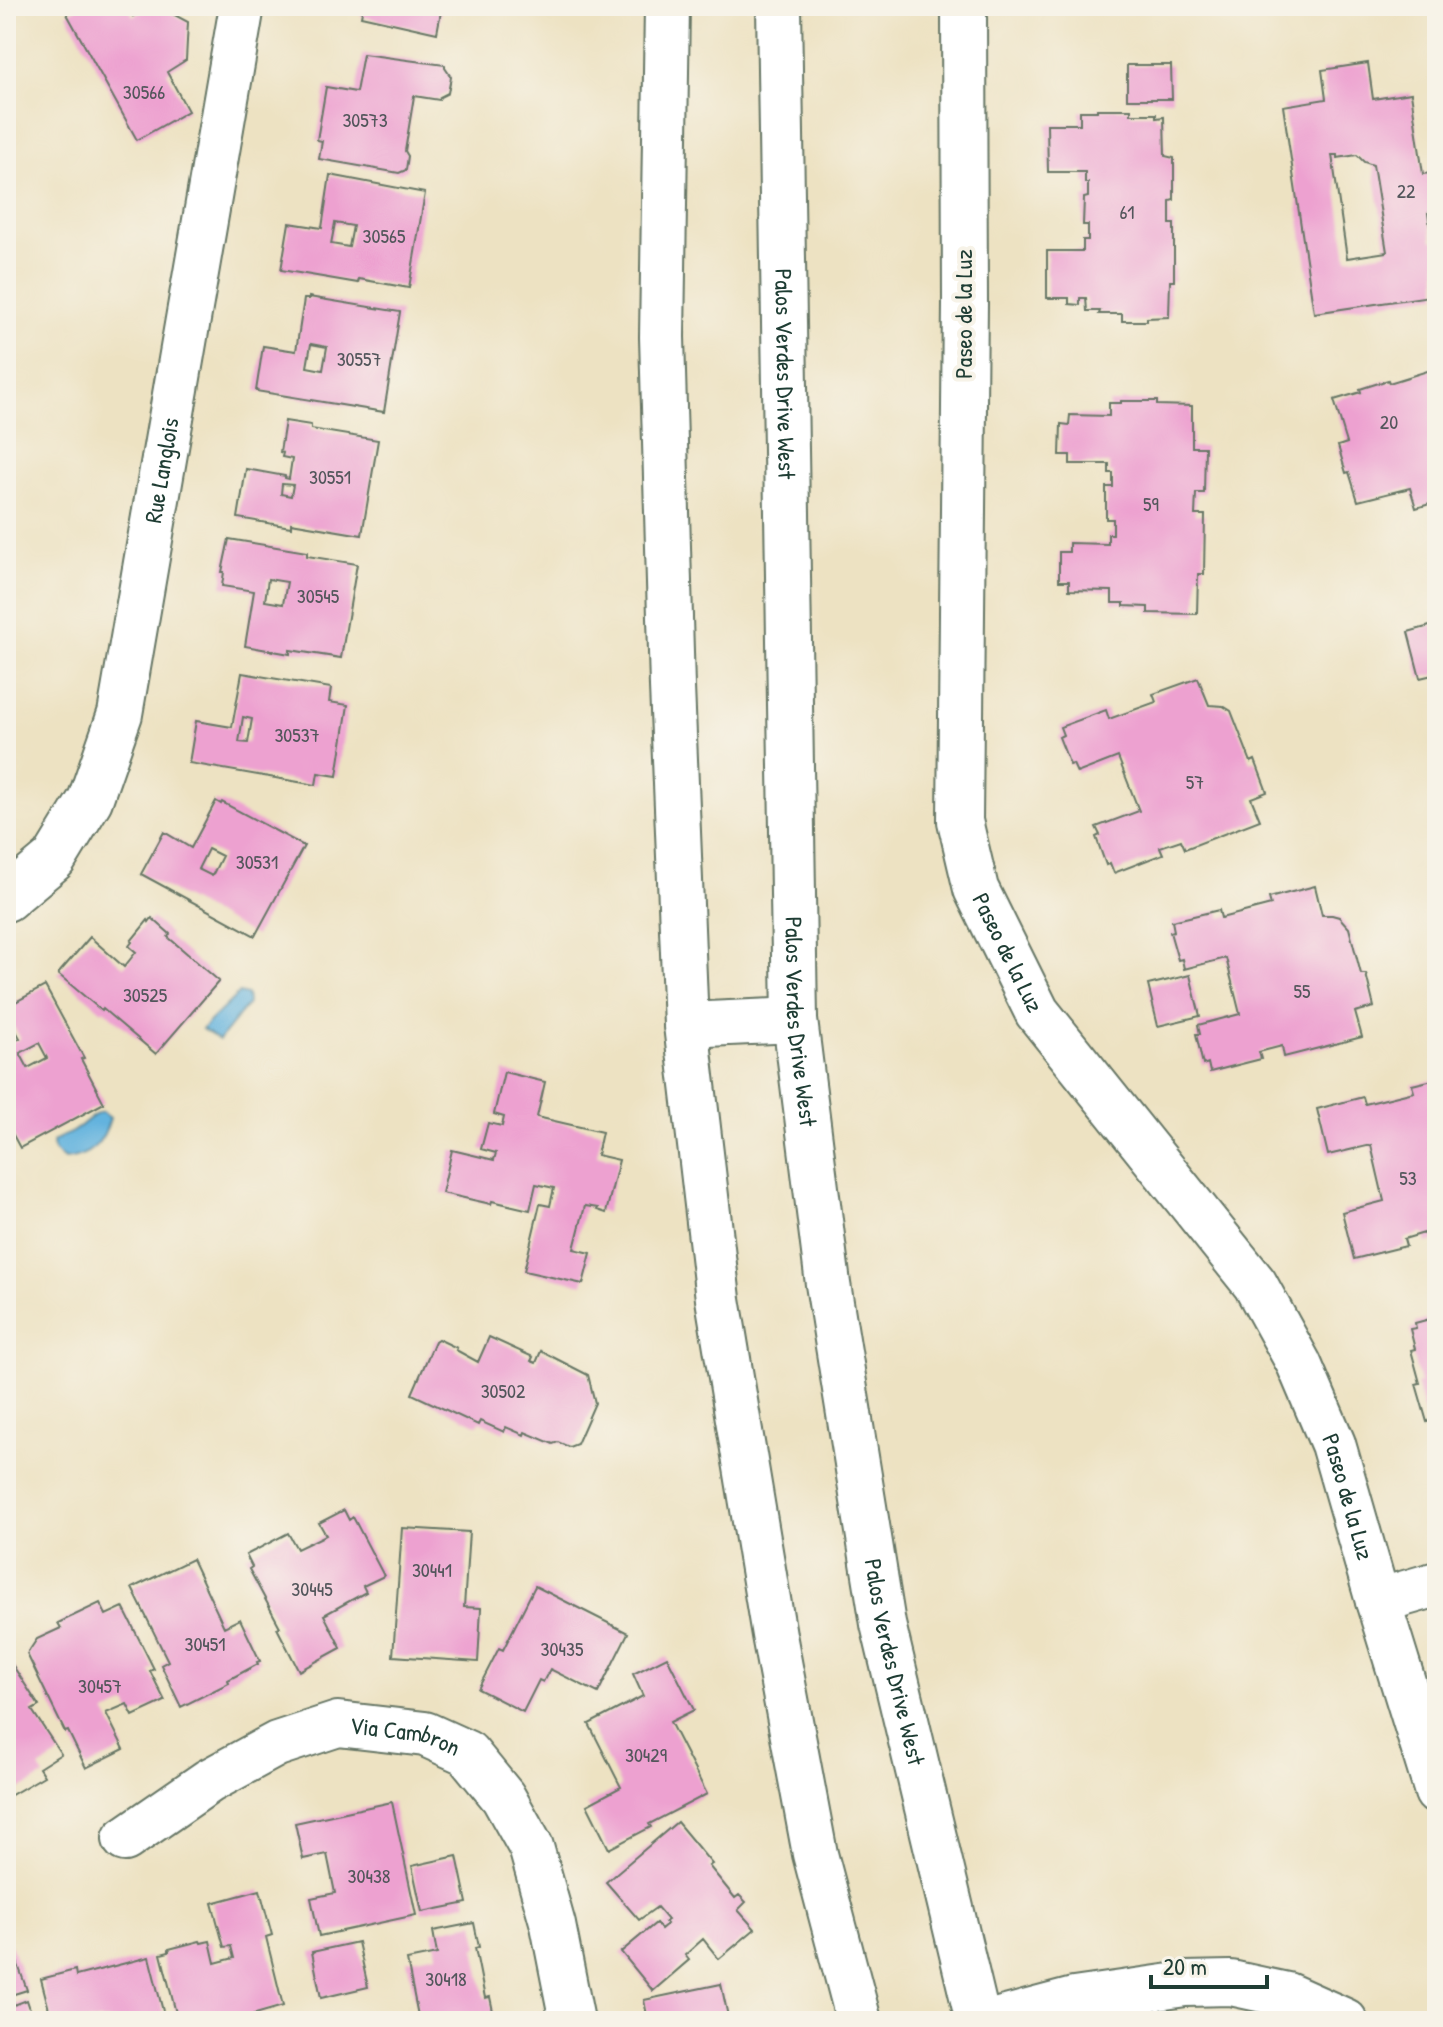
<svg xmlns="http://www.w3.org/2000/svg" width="1443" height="2027" font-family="'Patrick Hand',sans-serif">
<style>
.water{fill:#63b3de;stroke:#417889;stroke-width:2}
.building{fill:#eda1d0;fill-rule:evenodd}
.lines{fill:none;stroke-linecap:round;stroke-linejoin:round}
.street-casing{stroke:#677766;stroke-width:48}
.secondary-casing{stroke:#677766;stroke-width:48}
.primary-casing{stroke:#677766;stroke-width:48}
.street{stroke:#fff;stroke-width:44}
.secondary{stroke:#fff;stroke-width:44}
.primary{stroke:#fff;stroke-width:44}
.labels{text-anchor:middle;stroke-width:8;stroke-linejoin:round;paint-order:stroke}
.number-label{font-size:20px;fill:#52565b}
.street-label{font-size:24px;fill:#1f3d34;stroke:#f7f3e8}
</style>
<rect width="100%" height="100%" fill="#f7f3e8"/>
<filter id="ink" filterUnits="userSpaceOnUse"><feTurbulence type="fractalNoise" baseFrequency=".0125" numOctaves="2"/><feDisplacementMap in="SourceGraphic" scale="16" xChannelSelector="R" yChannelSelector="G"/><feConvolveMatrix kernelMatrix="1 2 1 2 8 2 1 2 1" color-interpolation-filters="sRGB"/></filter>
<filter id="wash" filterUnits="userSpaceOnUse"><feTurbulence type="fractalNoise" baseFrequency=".006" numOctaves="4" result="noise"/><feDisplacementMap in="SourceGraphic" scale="32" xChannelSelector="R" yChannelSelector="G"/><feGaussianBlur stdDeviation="1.8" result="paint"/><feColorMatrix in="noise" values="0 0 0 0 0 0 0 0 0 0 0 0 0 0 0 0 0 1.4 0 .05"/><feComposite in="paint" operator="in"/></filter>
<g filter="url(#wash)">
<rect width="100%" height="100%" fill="#ede2c2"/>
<path class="water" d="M239,993L247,995L248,1004L219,1040L202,1029Z
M102,1112L110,1118C103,1143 90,1157 64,1159L54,1151L53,1142C60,1136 65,1136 72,1132C83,1126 90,1115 102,1112Z"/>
<g id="blocks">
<path class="building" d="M80,6H128L133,16L151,6H158L188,22L186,60L167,72L188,111L137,140L67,14Z
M363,6H442L437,33L361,16Z
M363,54L445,65V68L451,77L448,93L440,97L439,100L414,96L405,151L408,156L406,170L399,173L319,159L322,141L317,140L326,87L356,92Z
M1368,63L1373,99L1411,93L1423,174L1432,173L1437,208V212L1428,213L1432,241H1435L1437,255V295L1314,313L1283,106L1326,99L1322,70ZM1332,155H1337V158L1357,155L1364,162L1373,165L1387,252L1347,258Z
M1127,65H1171L1172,99H1127Z
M1097,109H1131V114H1156V118L1164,117L1165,156L1174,158V200L1170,201V224H1174V281H1170L1169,317L1147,318V321H1122V314H1099L1100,311H1087L1086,298H1080V305L1069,304V298H1047V251H1083V240H1088V225H1083L1084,198L1088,197V183H1085V172H1048L1047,124H1080V111H1097Z
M330,175L425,193L409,288L359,279L358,283L281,270L289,223L322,228ZM335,223L353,226L349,247L331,244Z
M309,297L400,312L384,412L256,391L263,346L296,351L304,299H309ZM311,344L327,347L323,370L307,367Z
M1437,368V502L1416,508L1410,488L1358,501L1349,472L1346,473L1338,446L1347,443L1334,400L1361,392L1360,389L1388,380L1389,383Z
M1121,401H1157V405L1192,406V447H1205L1204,493H1196L1195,515H1205L1204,574H1198L1197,614L1148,613V607L1124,606V603H1112V591L1069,590V581H1059V552H1069V543L1108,544V534H1113V519H1106V487H1113V473H1109V464H1070V455H1060L1061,424L1069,425L1070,415L1109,416V403H1121Z
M285,421L311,425V429L378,440L362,535L291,523V527L238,518L246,469L285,476V478L289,479L292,459L282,457L283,453L280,452ZM282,484L293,485L291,496L281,494Z
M229,539L307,552V556L357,564L341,658L290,650V654L245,646L254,591L222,586L224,572H222ZM268,579L287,582L283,604L265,601Z
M1437,624V674L1420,678L1408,632Z
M242,673L331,688L329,702L348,705L337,776L318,773L316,785L189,763L196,721L232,727ZM243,717L252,719L248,743L239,742Z
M1198,678L1209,705L1223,706L1231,711L1251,762L1255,760L1267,792L1251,798L1260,820L1185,849L1181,840L1160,847L1163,854L1114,873L1110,863L1106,865L1096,837L1100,835L1096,827L1139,811L1118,757L1077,773L1073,764L1070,765L1059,737L1063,735L1060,727L1106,710L1109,719L1156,702L1153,694Z
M216,801L221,804L222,802L304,846L255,936L141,874L164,832L191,848ZM208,849L222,856L212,876L198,869Z
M1315,886L1322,915H1332L1339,917L1349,928L1361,974H1366L1374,1007L1355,1012L1362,1037L1284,1057L1282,1046L1259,1052L1261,1059L1210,1072L1208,1063L1203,1065L1196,1034H1200L1198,1025L1240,1014L1226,958L1184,969L1182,959L1178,960L1170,932L1174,931L1172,921L1219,910L1221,918L1271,905L1269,898Z
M152,918L170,934L168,937L219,981L156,1054L103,1009L102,1011L58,974L90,937L124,967L136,952L129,946L132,942L131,941L148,920L149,922Z
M1190,975L1200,1016L1158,1026L1148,985Z
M45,986L84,1058L81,1059L104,1103L20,1148L6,1122V1046L20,1038L6,1013V1007ZM39,1043L47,1058L28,1068L20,1053Z
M504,1072L545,1082L537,1117L602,1132L597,1155L619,1160L606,1213L597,1210L598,1208L585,1206L574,1249L591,1253L583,1284L524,1271L540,1204L550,1206L554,1188L536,1184L530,1210L492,1201L491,1204L442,1193L452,1150L494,1160L496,1153L481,1149L488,1123L502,1126L504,1117L494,1114Z
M1437,1079V1240L1427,1243L1424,1233L1404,1239L1406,1246L1354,1259L1342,1212L1384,1201L1371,1145L1328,1155L1317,1109L1363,1097L1365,1104L1414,1092L1412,1085Z
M1437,1317V1440H1436L1431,1421L1427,1422L1416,1384L1420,1383L1411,1350L1415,1349L1410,1329L1416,1328L1415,1323Z
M489,1337L533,1357L531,1361L536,1363L541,1351L588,1375L595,1403L577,1444L569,1447L558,1442L553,1444L525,1432L524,1435L506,1427L504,1432L480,1421L478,1425L412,1394L435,1341L438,1339L457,1348L456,1350L478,1362Z
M344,1510L349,1520L353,1517L384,1576L363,1586L366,1592L324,1615L341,1648L299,1671L277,1628L280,1627L249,1569L252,1567L246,1555L288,1533L297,1549L326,1535L319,1523Z
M402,1528L469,1532L464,1607L481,1608L478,1662L393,1656Z
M192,1559L224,1627L240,1619L260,1661L257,1662L258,1664L228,1680L229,1683L181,1707L161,1665L168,1661L132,1588Z
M535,1586L628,1633L598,1693L550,1669L543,1682L539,1680L523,1712L478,1689L499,1648L503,1650Z
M100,1603L106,1615L123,1607L154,1669L150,1671L165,1701L133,1716L127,1704L106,1713L124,1749L86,1768L68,1731L65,1732L27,1654L37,1639L61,1628L58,1623Z
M6,1655L39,1706L32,1710L61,1754L39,1768L44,1776L6,1798Z
M667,1657L694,1710L670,1722L707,1794L649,1824L651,1827L609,1849L587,1805L621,1787L589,1724L643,1696L633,1674Z
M392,1802L416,1915L319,1936L311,1898L335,1893L327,1854L303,1859L295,1823Z
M677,1822L712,1864L709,1866L735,1898L739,1895L746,1902L738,1910L755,1929L719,1959L703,1939L685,1955L689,1960L653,1991L621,1952L656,1923L661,1929L667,1924L665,1922L668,1920L657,1907L639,1920L606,1882Z
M457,1856L467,1903L422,1912L412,1866Z
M260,1890L272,1935L266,1937L283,2006L231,2021H178L161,1954L169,1952V1949L200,1941L201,1943L210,1941L215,1963L234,1958L231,1946L224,1947L212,1903Z
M474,1923L479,1947L475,1948L485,1998L490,1997L495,2021H419L407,1960L437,1954L433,1931Z
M358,1942L368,1987L321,1998L312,1952Z
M11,1945L27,1990L11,1995L14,2005L27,2000L34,2021H6V1947Z
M149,1957L164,2015L142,2021H52L41,1979L75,1970L76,1976Z
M721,1984L729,2021H648L644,2000Z"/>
</g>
</g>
<g filter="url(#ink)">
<use href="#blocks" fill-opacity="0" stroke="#677766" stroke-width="2"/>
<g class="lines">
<g class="street-casing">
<g id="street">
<path id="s1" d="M964,6L965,302L960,821L976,889L1037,1012L1255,1284L1299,1364L1333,1444L1378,1601L1437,1792"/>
<path id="s2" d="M6,899L54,859L90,800L120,714L242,6"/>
<path d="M1378,1601L1437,1584"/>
<path id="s3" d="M125,1839L209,1781L277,1744L338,1724L425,1734L467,1753L503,1797L531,1847L553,1925L572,2021"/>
</g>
</g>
<g class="secondary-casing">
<path id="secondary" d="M995,2021L1074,2000L1185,1984L1231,1983L1287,1995L1345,2021"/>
</g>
<g class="primary-casing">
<g id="primary">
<path d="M667,6L662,337L672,687L686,1025L718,1299L774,1635L815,1854L859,2021"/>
<path id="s4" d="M779,6L795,1020L828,1284L883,1624L978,2021"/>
<path d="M686,1025L795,1020"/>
</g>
</g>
<use href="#street" class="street"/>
<use href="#secondary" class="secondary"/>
<use href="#primary" class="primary"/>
</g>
</g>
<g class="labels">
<g class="number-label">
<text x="144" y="99">30566</text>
<text x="365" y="127">30573</text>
<text x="1406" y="198">22</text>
<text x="1127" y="219">61</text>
<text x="384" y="243">30565</text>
<text x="359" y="366">30557</text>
<text x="1389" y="429">20</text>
<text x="330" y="484">30551</text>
<text x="1151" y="511">59</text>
<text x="318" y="603">30545</text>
<text x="297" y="742">30537</text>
<text x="1195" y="789">57</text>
<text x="257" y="869">30531</text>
<text x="1302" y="998">55</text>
<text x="145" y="1002">30525</text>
<text x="1408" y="1185">53</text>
<text x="503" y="1398">30502</text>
<text x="432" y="1577">30441</text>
<text x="312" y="1596">30445</text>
<text x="205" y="1651">30451</text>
<text x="562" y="1656">30435</text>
<text x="100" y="1693">30457</text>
<text x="646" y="1762">30429</text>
<text x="369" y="1883">30438</text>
<text x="446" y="1986">30418</text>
</g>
<g class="street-label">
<text transform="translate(964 314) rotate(-90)" y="8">Paseo de la Luz</text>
<text dy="8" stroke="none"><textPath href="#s4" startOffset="368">Palos Verdes Drive West</textPath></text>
<text dy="8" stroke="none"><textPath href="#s2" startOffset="470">Rue Langlois</textPath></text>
<text dy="8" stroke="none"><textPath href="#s1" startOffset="956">Paseo de la Luz</textPath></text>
<text dy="8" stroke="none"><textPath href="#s4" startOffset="1016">Palos Verdes Drive West</textPath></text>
<text dy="8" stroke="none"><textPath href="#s1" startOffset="1604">Paseo de la Luz</textPath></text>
<text dy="8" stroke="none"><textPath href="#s4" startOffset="1664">Palos Verdes Drive West</textPath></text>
<text dy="8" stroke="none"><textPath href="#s3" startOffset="312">Via Cambron</textPath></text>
</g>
</g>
<rect width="1443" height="2027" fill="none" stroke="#f7f3e8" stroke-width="32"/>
<path d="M1151 1975v12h116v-12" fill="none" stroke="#1f3d34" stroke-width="4"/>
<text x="1163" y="1975" font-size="24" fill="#1f3d34" stroke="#f7f3e8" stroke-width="6" paint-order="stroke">20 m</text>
</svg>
